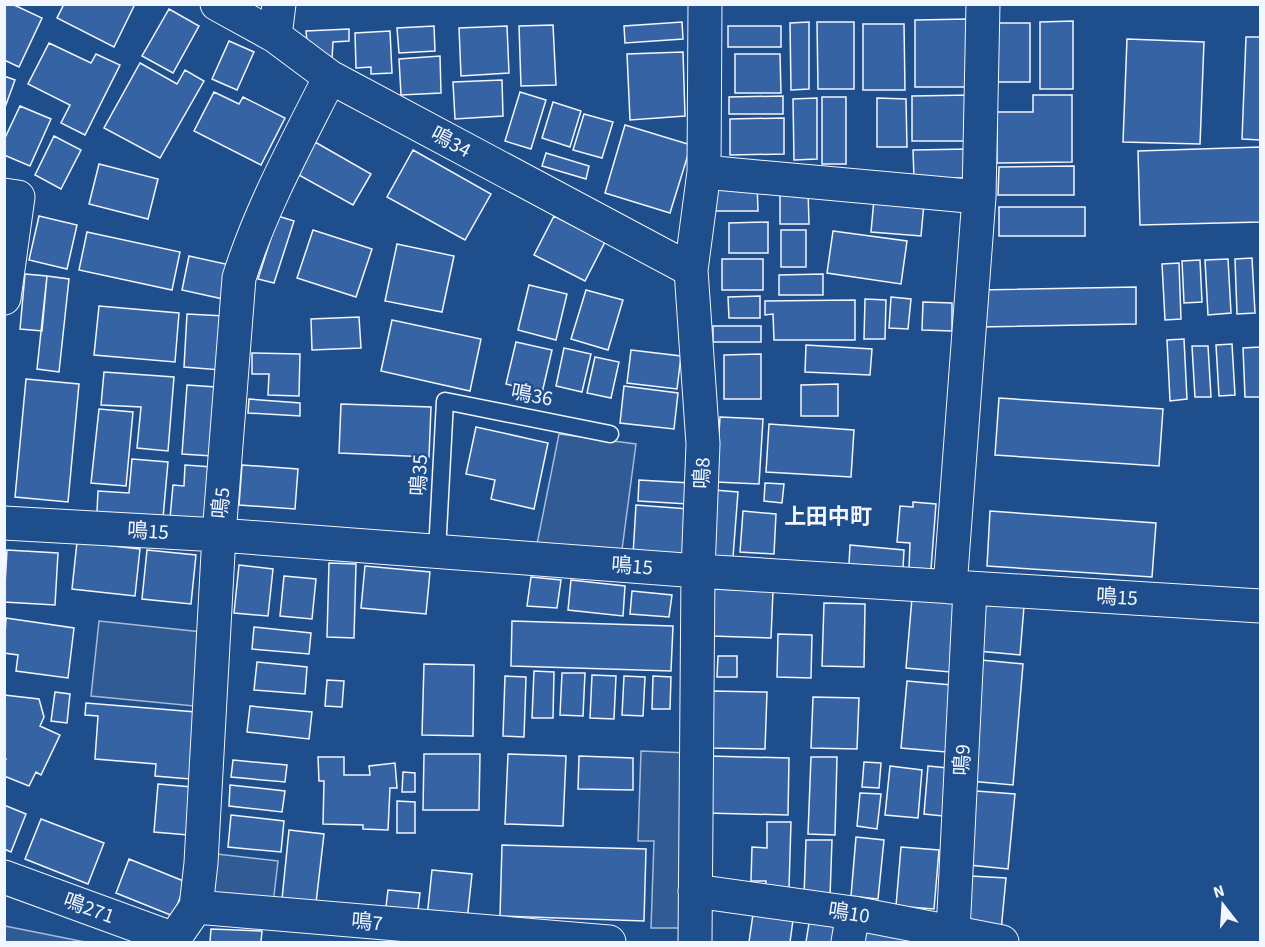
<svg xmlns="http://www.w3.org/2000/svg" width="1265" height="947" font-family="'Source Sans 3','Noto Sans JP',sans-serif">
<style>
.parking{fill:#305b95;stroke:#a8bbd7;stroke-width:1.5}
.building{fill:#3563a3;stroke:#f2f6ff;stroke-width:1.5}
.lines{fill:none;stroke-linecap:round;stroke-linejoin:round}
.service-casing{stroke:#f2f6ff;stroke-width:19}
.minor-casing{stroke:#f2f6ff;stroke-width:35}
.service{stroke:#1f4e8c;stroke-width:16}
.minor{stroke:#1f4e8c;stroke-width:33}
.labels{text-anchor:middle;stroke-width:4.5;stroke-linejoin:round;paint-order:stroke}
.street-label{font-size:21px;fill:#f2f6ff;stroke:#1f4e8c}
.neighbourhood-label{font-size:22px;font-weight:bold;fill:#f2f6ff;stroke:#1f4e8c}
</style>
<rect width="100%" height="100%" fill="#1f4e8c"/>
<path class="parking" d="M559,434L636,444L621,557L537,544Z
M99,621L202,632L194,706L91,696Z
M641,751L689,753L683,928H651L654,841H638Z
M208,853L278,861L273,904L204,897Z
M4,926H5L85,942H5Z"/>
<path class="building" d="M4,4H12L42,18L19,67L4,60Z
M64,4H135L114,47L57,18Z
M169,9L199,26L173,73L142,56Z
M969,19L970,87H915V20Z
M1073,21V89H1040V22Z
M682,22L683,39L625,43L624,26Z
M809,22V89L791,90L790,23Z
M817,22H854V89H818Z
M997,23H1030V82H998Z
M863,24H904L905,90H863Z
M553,25L556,85L521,86L519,26Z
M434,26L435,51L399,53L397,28Z
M507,26L509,73L461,76L459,28Z
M728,26H781V47H728Z
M349,29V41L333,42L332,59L307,42L306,31Z
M390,31L392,73L371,74V67L356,68L355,33Z
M1246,37H1260V140L1242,139Z
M1127,39L1204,42L1200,144L1123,142Z
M229,41L254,52L237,90L212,79Z
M49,43L91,63L96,54L120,65L85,135L61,123L70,105L28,84Z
M683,52L685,116L630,120L627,54Z
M735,54H780L781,93H735Z
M440,56L441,93L401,95L399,59Z
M140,63L177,84L185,70L204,81L160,158L104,128Z
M4,76L15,80L4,110Z
M502,80L503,116L455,119L453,82Z
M214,92L239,104L243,97L285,118L261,165L194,131Z
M520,92L546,100L531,149L505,141Z
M971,95V141H912V96Z
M1033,95H1072V162L997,163V112H1033Z
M783,96V114H729V97Z
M822,97H846V164H822Z
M817,98V159L794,160L793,99Z
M877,98L906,99L907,147H877Z
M553,102L581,111L570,147L542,138Z
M20,106L51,119L30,166L4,155V140Z
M584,114L613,122L602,158L573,150Z
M784,118V154L730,155V119Z
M625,125L691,145L670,213L605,193Z
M54,136L81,150L61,189L35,175Z
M315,142L371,174L353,205L297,174Z
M1260,147V222L1140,225L1138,151Z
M970,149V178H914L913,150Z
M413,150L491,194L465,240L387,197Z
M546,153L589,166L586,179L542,166Z
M99,164L158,179L148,219L89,204Z
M1074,166V195H998L999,167Z
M715,183H757L758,211H715Z
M808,190L809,224H780V191Z
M874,199L924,203L921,236L871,232Z
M999,207H1085V236H999Z
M39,216L77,225L67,269L29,260Z
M278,216L294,221L274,283L258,279Z
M554,216L605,242L585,281L534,255Z
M768,222V253H729V223Z
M313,230L372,249L356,297L297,278Z
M781,230H806V267H781Z
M833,231L907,241L901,284L827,273Z
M87,232L180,252L172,290L79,270Z
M397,244L454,256L442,312L385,301Z
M189,256L230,265L223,299L182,290Z
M1252,258L1255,313L1237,314L1235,259Z
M722,259H763V290H722Z
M1228,259L1231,313L1208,315L1205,260Z
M1200,260L1202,302L1184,303L1182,261Z
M1179,263L1181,319L1165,320L1162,264Z
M25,274L47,276L42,331L20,329Z
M823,274V295H779V275Z
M47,276L69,279L59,372L37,369Z
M529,285L567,294L556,340L518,330Z
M1136,287V324L980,327V290Z
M586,290L623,300L608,350L571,339Z
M760,296V318H729L728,297Z
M891,297L911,299L908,329L889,328Z
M865,299L886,300L885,339H864Z
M855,300V340H774L773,314L765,315V301Z
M923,302L952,303V331L922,330Z
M99,306L179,313L175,362L94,355Z
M187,314L225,316L221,370L184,367Z
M359,317L361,348L312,350L311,319Z
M392,320L481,339L470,391L381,371Z
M713,326H761V342H713Z
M1184,339L1187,399L1170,401L1167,340Z
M516,342L552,350L542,393L506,384Z
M1232,344L1235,395L1219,396L1216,345Z
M806,345L872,349L870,375L805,372Z
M1192,346H1208L1211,397H1195Z
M1260,347V397H1245L1243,348Z
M564,348L591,354L582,392L556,386Z
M631,350L681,356L677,389L627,383Z
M252,353L300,354L299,396L268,395L269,374H252Z
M761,354V399H724V355Z
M595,357L619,362L611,398L587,393Z
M104,372L174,377L168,451L137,448L141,407L101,405Z
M26,379L79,384L68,502L15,497Z
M838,384V416H801V385Z
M187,385L216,387L212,456L182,454Z
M624,386L678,393L674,429L620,423Z
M999,398L1163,409L1159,466L995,455Z
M249,399L300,403V416L248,413Z
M341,404L431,407L429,457L339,453Z
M99,409L133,412L126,486L91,483Z
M720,417L763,419L759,484L716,482Z
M769,424L854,430L851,477L766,472Z
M476,427L548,443L534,509L491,499L495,480L466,474Z
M132,459L168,462L163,518L97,512L98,491L129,493Z
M185,465L212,467L207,522L170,518L173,485L184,486Z
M242,465L298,469L295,509L239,505Z
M639,480L690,483L688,504L638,501Z
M765,483L784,484L782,503L764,501Z
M714,490L738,492L733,557L709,555Z
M913,502L936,504L931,569L909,568L910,543L897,542L900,506L913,507Z
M636,505L689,509L685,558L633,555Z
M743,511L776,514L774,554L740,552Z
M990,511L1156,523L1152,577L987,566Z
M77,542L140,549L135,596L72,589Z
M850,545L904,550L903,568L849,564Z
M7,550L58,553L55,605L4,602Z
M147,550L196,555L191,604L142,599Z
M329,563L356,564L354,638L327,637Z
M239,565L273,569L268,616L234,613Z
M365,566L430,572L426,614L361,608Z
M284,576L316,579L312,619L280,616Z
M531,577L561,580L557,608L527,606Z
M571,580L625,586L623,616L568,610Z
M713,589L773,591L771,638L712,636Z
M632,591L672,595L669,617L630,614Z
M912,598L956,602L950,672L906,668Z
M982,602L1024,606L1020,655L978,651Z
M824,603L865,604L864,667L822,666Z
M6,618L74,628L68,678L16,671L18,655L4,653Z
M512,621L673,626L671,671L511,666Z
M254,627L311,633L309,654L252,649Z
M778,634L812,635L811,678L777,677Z
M718,656H737V677H717Z
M981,660L1023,664L1013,785L970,781Z
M257,662L307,667L305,694L254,690Z
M424,664L474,665L473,736L422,735Z
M534,671L554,672L553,718H532Z
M562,673H585L583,716L560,715Z
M592,675L616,676L614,719L590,718Z
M505,676L526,677L524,737L503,736Z
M624,676L645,677L643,716L622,715Z
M653,676L671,677L670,709H652Z
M327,680L344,681L342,707L325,706Z
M907,681L952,685L946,752L901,748Z
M712,691L767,692L765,749L710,748Z
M55,692L70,694L67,723L51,721Z
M4,695L39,699L44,717L40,726L60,735L41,775L36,772L29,786L4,776V762L6,759L4,758Z
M813,697L859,698L857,749L811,748Z
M86,703L196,712L190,779L155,776L156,764L95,759L98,716L85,715Z
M250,706L312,712L309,739L247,732Z
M424,754H480L479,810H423Z
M508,754L566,756L563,826L505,824Z
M579,756L633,758V790L578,789Z
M708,756L789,758L788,815L706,813Z
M318,757H344V775H370L369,766L395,763L397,788H390L388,830L363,829V825L323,824L324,781H319Z
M811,757H837L835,835L808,834Z
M233,760L287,765L285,782L231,777Z
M864,762L881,763L879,788L862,787Z
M890,766L922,770L918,818L885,815Z
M928,766L948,768L943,816L924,814Z
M403,772L415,773V792H402Z
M158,784L192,787L188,835L154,832Z
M230,785L285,791L282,812L229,806Z
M976,791L1015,794L1008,869L969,865Z
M860,793L881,794L877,829L857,826Z
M397,801L415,802V833H397Z
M4,805L26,814L11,852L4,849Z
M231,815L284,821L281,852L228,847Z
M41,819L104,843L88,884L25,859Z
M767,822H791L789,888L765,887L766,881H751L752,847L767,848Z
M289,830L324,834L316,903L281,909Z
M856,837L884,840L878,899L851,896Z
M806,840H832L830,897L804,896Z
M502,845L646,849L644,921L500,916Z
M901,847L939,850L934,909L896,906Z
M129,859L186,882L173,916L116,893Z
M432,870L472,874L467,921L427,917Z
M971,876L1006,878L1001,931L966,928Z
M388,890L420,893L417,918L385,915Z
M753,914L793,920L790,942H749Z
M810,917L840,921L837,942H806Z
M866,928L914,936L913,942H863Z
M211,929L262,931L261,942H210Z"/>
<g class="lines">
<g class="service-casing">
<path id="service" d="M437,552L445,401L610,434"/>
</g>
<g class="minor-casing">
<path id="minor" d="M217,4L275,36L330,77L691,270
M275,36L279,4
M704,172L979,197
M4,195L18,197L4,298
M4,523L219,535L698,571L1260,606
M950,587L979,197L983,4
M4,877L174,939
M695,891L853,913L1002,942
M196,907L609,942
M953,932L970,589
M174,942V939L196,907L201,863L219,535L239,278C261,208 297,143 330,77
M695,942L698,571L703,444L691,270L704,172L705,4
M848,942L853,913"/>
</g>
<use href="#service" class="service"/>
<use href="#minor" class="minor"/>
</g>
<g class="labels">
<g class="street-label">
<text transform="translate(451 142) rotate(28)" y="7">鳴34</text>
<text transform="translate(532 395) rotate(11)" y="7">鳴36</text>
<text transform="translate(702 473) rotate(-88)" y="7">鳴8</text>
<text transform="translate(419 475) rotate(-87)" y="7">鳴35</text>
<text transform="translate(221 503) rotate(-85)" y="7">鳴5</text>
<text transform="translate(148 531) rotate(3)" y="7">鳴15</text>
<text transform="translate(632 566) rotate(4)" y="7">鳴15</text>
<text transform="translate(1117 597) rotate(3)" y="7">鳴15</text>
<text transform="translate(962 760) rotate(-87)" y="7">鳴9</text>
<text transform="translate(89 908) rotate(20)" y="7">鳴271</text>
<text transform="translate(849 913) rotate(9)" y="7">鳴10</text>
<text transform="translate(367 922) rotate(5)" y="7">鳴7</text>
</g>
<g class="neighbourhood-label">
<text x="828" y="524">上田中町</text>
</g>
</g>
<rect width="1265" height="947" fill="none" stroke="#f2f6ff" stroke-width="12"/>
<g transform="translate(1223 905) rotate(343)" stroke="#1f4e8c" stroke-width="4.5" paint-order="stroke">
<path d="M0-4.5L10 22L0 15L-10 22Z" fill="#f2f6ff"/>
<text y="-9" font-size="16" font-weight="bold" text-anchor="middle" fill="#f2f6ff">N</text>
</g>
</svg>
